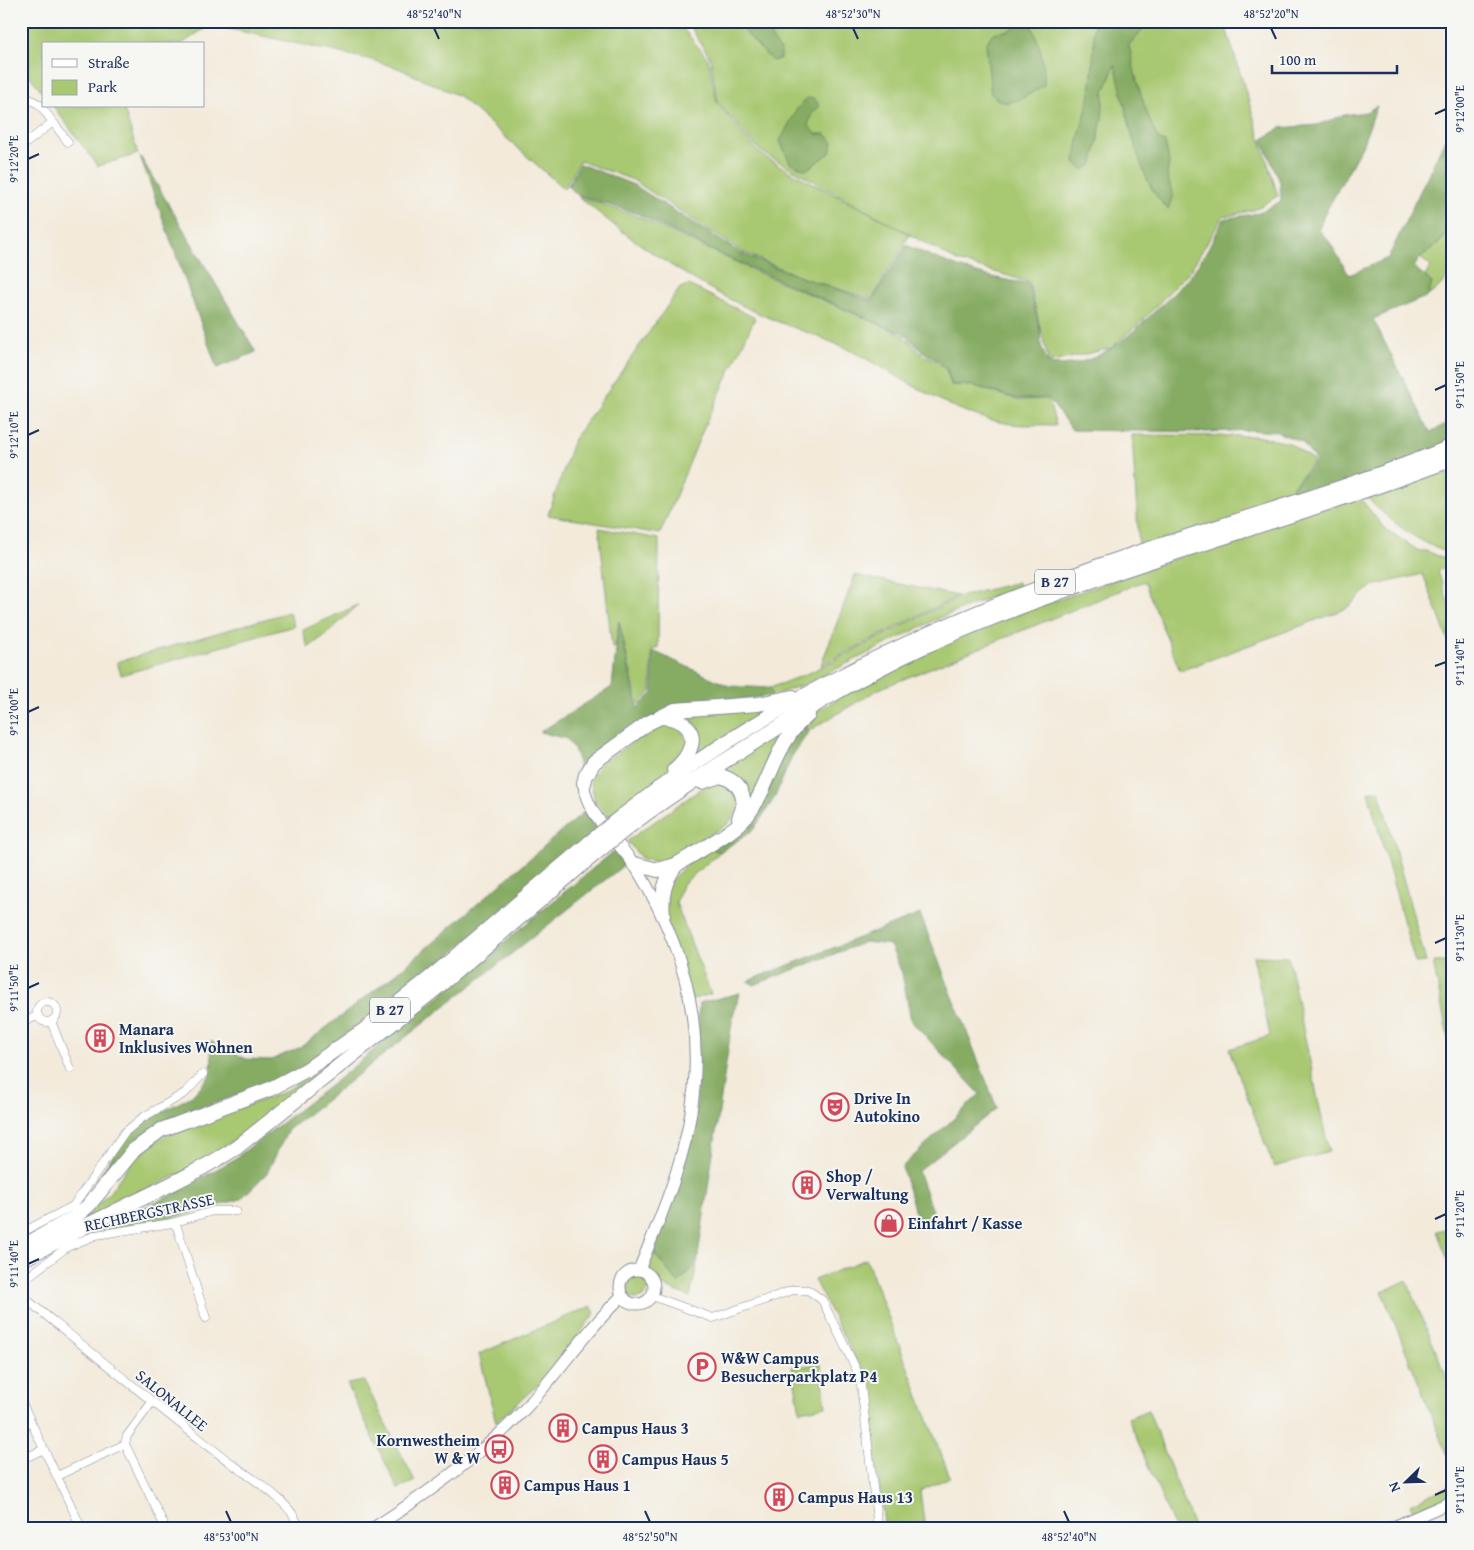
<svg xmlns="http://www.w3.org/2000/svg" width="1474" height="1550" font-family="'Gentium Book Plus',serif">
<style>
.green{fill:#a8c871;stroke:#627c68}
.forest{fill:#86ac63;stroke:#506e60}
.lines{fill:none;stroke-linecap:round;stroke-linejoin:round}
.minor-casing{stroke:#878c9c;stroke-width:9}
.secondary-casing{stroke:#878c9c;stroke-width:13}
.trunk-casing{stroke:#878c9c;stroke-width:16}
.minor{stroke:#fff;stroke-width:8}
.secondary{stroke:#fff;stroke-width:11}
.trunk{stroke:#fff;stroke-width:14}
.trunk-bridge-casing{stroke:#878c9c;stroke-width:16;stroke-linecap:butt}
.trunk-bridge{stroke:#fff;stroke-width:14}
.ticks{fill:none;stroke:#1b2f5e;stroke-width:2}
.labels{text-anchor:middle;stroke-width:4;stroke-linejoin:round;paint-order:stroke}
.shield{fill:#f6f6f2;stroke:#5d6b8a;stroke-width:1}
.shield-label{font-size:15px;font-weight:bold;fill:#1b2f5e}
.poi-label{font-size:16px;font-weight:bold;fill:#1b2f5e;stroke:#f6f6f2;text-anchor:start}
.street-label{font-size:16px;fill:#1b2f5e;stroke:#f6f6f2}
.neatline{fill:none;stroke:#1b2f5e;stroke-width:2}
.ticks-label{font-size:12px;text-anchor:middle;fill:#1b2f5e}
</style>
<rect width="100%" height="100%" fill="#f6f6f2"/>
<filter id="ink" filterUnits="userSpaceOnUse"><feTurbulence type="fractalNoise" baseFrequency=".02" numOctaves="2"/><feDisplacementMap in="SourceGraphic" scale="10" xChannelSelector="R" yChannelSelector="G"/><feConvolveMatrix kernelMatrix="1 2 1 2 8 2 1 2 1" color-interpolation-filters="sRGB"/></filter>
<filter id="wash" filterUnits="userSpaceOnUse"><feTurbulence type="fractalNoise" baseFrequency=".0096" numOctaves="4" result="noise"/><feDisplacementMap in="SourceGraphic" scale="20" xChannelSelector="R" yChannelSelector="G"/><feGaussianBlur stdDeviation="1.12" result="paint"/><feColorMatrix in="noise" values="0 0 0 0 0 0 0 0 0 0 0 0 0 0 0 0 0 1.4 0 .05"/><feComposite in="paint" operator="in"/></filter>
<g filter="url(#wash)">
<rect width="100%" height="100%" fill="#f3eada"/>
<path class="green" d="M21,21H187L205,28L182,44H44V94L21,65Z
M193,21H677L708,59L717,103L759,153L789,171L910,234L872,299L806,279L742,252L633,180L580,161L564,189L459,96L398,68L368,59Z
M687,21H1224L1278,196L1254,210L1223,217L1191,269L1143,320L1111,348L1049,363L1029,282L957,261L760,151L718,102L710,58Z
M53,106H123L138,154L98,166Z
M578,196L642,218L755,271L902,334L923,355L936,360L946,370L951,385L975,386L1018,400L1048,399L1056,425C1041,424 1025,426 1011,424C946,415 894,369 836,344C812,333 786,326 762,315C694,284 635,244 578,196Z
M1453,231C1453,263 1457,275 1428,296L1432,283L1425,276L1431,266L1420,258Z
M689,285L755,318L705,425L660,534L548,515L574,439L680,288Z
M1132,435L1256,436L1289,443L1314,461L1272,510L1139,547Z
M1453,463V555C1416,541 1395,525 1367,498Z
M1357,494L1384,528L1419,551H1426L1451,561L1447,567L1438,571L1453,617V653L1423,574L1372,586L1347,608L1338,612L1180,671L1144,581L879,689L810,730L798,725L802,720L922,648Z
M599,528L659,539L658,649H652L651,692L638,705L619,621L615,648H612Z
M855,575L958,596L821,665Z
M1018,582L1019,586L935,620L808,683L772,696L770,688L811,672L959,597Z
M358,605L328,633L308,648L303,630Z
M289,612L294,626L121,675L117,662Z
M761,709L750,721L697,755C700,738 697,726 685,713Z
M795,721L751,801C747,785 742,776 725,772L736,758Z
M662,723H677L688,741L683,758L660,780L610,818L595,801L590,778L601,763Z
M727,782L738,793L739,809L728,824L661,863L642,859L627,841L705,786Z
M1379,790L1426,962L1415,963L1368,792Z
M705,846L720,852L682,885L676,903L711,994L691,1000L663,915L664,887Z
M1253,956L1288,957L1329,1152L1274,1167L1229,1049L1270,1036Z
M1433,962H1451L1453,969V1063Z
M358,1045L270,1115L198,1165L74,1226L110,1192L138,1152L166,1135L284,1092Z
M1453,1227V1258L1448,1260L1437,1231Z
M651,1250L678,1283L697,1265L690,1297L658,1284L645,1264Z
M866,1259L950,1477L920,1491L925,1529H885L864,1376L814,1280Z
M624 1287a12 12 0 1 1 24 0a12 12 0 1 1-24 0Z
M1407,1280L1453,1393V1468L1382,1292Z
M591,1306L595,1313L547,1377L496,1422L479,1354Z
M821,1364L826,1406L800,1411L792,1367Z
M364,1381L415,1481L398,1489L347,1384Z
M1148,1410L1195,1529H1175L1128,1418Z
M1453,1484V1501L1416,1517L1410,1504Z"/>
<path class="forest" d="M738,21H760L781,51L780,59L772,61L744,31Z
M1014,21H1029C1039,39 1046,66 1044,85C1029,94 1007,113 991,94L986,44L992,34L1010,30L1015,26Z
M1094,21H1145L1142,30L1129,45C1135,77 1144,109 1158,139L1165,142L1169,162L1167,175L1173,196L1168,209C1137,184 1126,104 1115,65L1104,92L1102,119L1093,164L1084,170L1075,163C1076,138 1084,122 1089,99C1093,73 1094,47 1094,21Z
M807,98L815,99L819,106L812,113L808,125L816,134H826L833,143L830,153L806,170L790,163L780,141L797,109Z
M1377,106L1362,146L1324,215L1319,230L1329,241L1349,275L1388,258L1453,123V147L1447,163L1453,174V231L1420,258L1414,267L1432,283L1428,296L1373,319L1430,432L1453,421V446L1272,510L1316,461L1302,442L1277,432L1251,430L1208,432L1072,430L1048,398L1017,399L975,386L952,385L947,370L937,359L923,352L902,332L886,327L729,258L638,214L576,194L568,186L580,164L634,185L742,254L803,278L872,301L906,245C946,263 984,279 1028,283L1040,330L1041,346L1048,364C1091,370 1125,341 1153,313C1167,300 1181,287 1193,272C1205,256 1214,237 1224,219L1259,213L1281,201L1280,182L1262,140L1280,128L1317,125L1344,115L1366,112Z
M140,156L256,352L217,368Z
M619,621L637,708L653,693V651L729,686L770,688L772,696L684,704L581,773L576,753L567,739L540,732L612,687Z
M798,725L810,730L792,756L775,797L753,830L720,852L705,846L735,826Z
M585,811L599,829L387,1008L310,1063L280,1079L158,1125L82,1205L123,1139L152,1117L192,1096L209,1077L212,1061L210,1041L246,1059L271,1060L301,1047L402,969Z
M614,851L624,865L288,1130L267,1173L241,1199L169,1219L90,1233L171,1195L233,1160L335,1082Z
M920,914L997,1108L918,1171L937,1225L919,1226L902,1167L980,1094L911,1021L902,973L890,945L865,942L754,985L748,981Z
M740,993L733,1015L697,1263L678,1283L651,1249L696,1112L699,1003Z"/>
</g>
<g filter="url(#ink)">
<g class="lines">
<g class="minor-casing">
<path id="minor" d="M21,88L28,98L40,105L68,142
M21,147L53,122
M37 1012a10 10 0 1 1 20 0a10 10 0 1 1-20 0Z
M51,1021L70,1069
M21,1024L38,1015
M172,1223L177,1227L206,1318
M21,1233L73,1206L124,1133L142,1118L185,1093L203,1074
M21,1282L67,1247L96,1235L172,1223L213,1211H236
M21,1295C91,1352 161,1410 232,1464C250,1477 299,1507 298,1529
M652,1296L713,1318L793,1290H808L822,1300L860,1377L878,1529
M21,1401L82,1529
M125,1444L166,1529
M21,1460L44,1449
M57,1476L125,1444L127,1436L152,1402"/>
</g>
<g class="secondary-casing">
<path id="secondary" d="M584,783C583,812 622,844 637,869C696,966 712,1061 677,1170C667,1204 652,1237 639,1270
M620 1287a17 17 0 1 1 34 0a17 17 0 1 1-34 0Z
M372,1529C425,1495 478,1458 522,1412C557,1375 585,1331 622,1296
M1389,1529L1453,1501"/>
</g>
<g class="trunk-casing">
<path id="trunk" d="M662,717C700,720 699,749 674,770
M702,782L720,776C741,781 749,800 739,818
M584,783L586,775L594,762L648,723L675,710L758,704L793,697
M622,816C769,702 922,629 1096,567C1214,525 1337,494 1453,446
M631,825C670,795 713,768 755,742C809,708 863,675 921,648C1093,570 1277,526 1453,459
M634,864L658,870L676,865
M663,915C661,896 664,881 676,865C695,853 733,833 746,817C771,786 775,740 808,715
M21,1247L75,1217L88,1206L134,1150L161,1130L270,1089L306,1070L364,1030L431,977L589,843
M21,1260C43,1249 64,1237 86,1226C137,1200 188,1178 236,1148L438,987L597,852"/>
</g>
<use href="#minor" class="minor"/>
<use href="#secondary" class="secondary"/>
<use href="#trunk" class="trunk"/>
<g class="trunk-bridge-casing">
<path id="trunk-bridge" d="M589,843L622,816
M597,852L631,825"/>
</g>
<use href="#trunk-bridge" class="trunk-bridge"/>
</g>
</g>
<path class="ticks" d="M434,28L439,39M853,28L858,39M1271,28L1276,39M1435,114L1446,109M28,159L39,154M1435,390L1446,385M28,435L39,430M1435,666L1446,662M28,712L39,707M1435,943L1446,938M28,988L39,983M1435,1219L1446,1214M28,1264L39,1259M1435,1495L1446,1490M226,1511L231,1522M645,1511L650,1522M1064,1511L1069,1522"/>
<defs>
<g id="building-ring" transform="scale(1.4375)"><circle r="9.5" fill="#f6f6f2" stroke="#d1495b" stroke-width="1.5"/><path d="M-4-6H4V6H1V3H-1V6H-4ZM-2.5-4.3h1.7v1.8h-1.7ZM.8-4.3h1.7v1.8H.8ZM-2.5-1h1.7V.8h-1.7ZM.8-1h1.7V.8H.8Z" fill="#d1495b"/></g>
<g id="theatre-ring" transform="scale(1.4375)"><circle r="9.5" fill="#f6f6f2" stroke="#d1495b" stroke-width="1.5"/><path d="M-5-5.5Q0-4 5-5.5V0Q5 5 0 6Q-5 5-5 0ZM-3.3-2.5H-1v1.5H-3.3ZM1-2.5H3.3v1.5H1ZM-2.8 1Q0 5.5 2.8 1Z" fill="#d1495b"/></g>
<g id="shop-ring" transform="scale(1.4375)"><circle r="9.5" fill="#f6f6f2" stroke="#d1495b" stroke-width="1.5"/><path d="M-5-2.5h2.3a2.7 3.5 0 0 1 5.4 0H5L5.5 6h-11ZM-1.5-2.5h3a1.5 2.3 0 0 0-3 0Z" fill="#d1495b"/></g>
<g id="parking-ring" transform="scale(1.4375)"><circle r="9.5" fill="#f6f6f2" stroke="#d1495b" stroke-width="1.5"/><path d="M-3.5-5.5H1a3.5 3.5 0 0 1 0 7H-1V5.5H-3.5ZM-1-3.4V-.6H.8a1.4 1.4 0 0 0 0-2.8Z" fill="#d1495b"/></g>
<g id="bus-ring" transform="scale(1.4375)"><circle r="9.5" fill="#f6f6f2" stroke="#d1495b" stroke-width="1.5"/><path d="M-5-6H5V4H4V6H2V4H-2V6H-4V4H-5ZM-3.5-4V0h7V-4ZM-3.5 1.2v1.5H-2V1.2ZM2 1.2v1.5H3.5V1.2Z" fill="#d1495b"/></g>
</defs>
<g fill-rule="evenodd">
<use href="#building-ring" x="100" y="1038"/>
<use href="#theatre-ring" x="835" y="1107"/>
<use href="#building-ring" x="807" y="1185"/>
<use href="#shop-ring" x="889" y="1223"/>
<use href="#parking-ring" x="702" y="1367"/>
<use href="#building-ring" x="563" y="1428"/>
<use href="#bus-ring" x="499" y="1449"/>
<use href="#building-ring" x="603" y="1459"/>
<use href="#building-ring" x="505" y="1485"/>
<use href="#building-ring" x="779" y="1497"/>
</g>
<g class="labels">
<g class="shield">
<rect x="1035" y="569.5" width="40" height="25" rx="4"/>
<rect x="370" y="997.5" width="40" height="25" rx="4"/>
</g>
<g class="shield-label">
<text x="1055" y="587">B 27</text>
<text x="390" y="1015">B 27</text>
</g>
<g class="poi-label">
<text x="119" y="1035">Manara<tspan x="119" dy="18">Inklusives Wohnen</tspan></text>
<text x="854" y="1104">Drive In<tspan x="854" dy="18">Autokino</tspan></text>
<text x="826" y="1182">Shop /<tspan x="826" dy="18">Verwaltung</tspan></text>
<text x="908" y="1229">Einfahrt / Kasse</text>
<text x="721" y="1364">W&amp;W Campus<tspan x="721" dy="18">Besucherparkplatz P4</tspan></text>
<text x="582" y="1434">Campus Haus 3</text>
<text x="480" y="1446" text-anchor="end">Kornwestheim<tspan x="480" dy="18">W &amp; W</tspan></text>
<text x="622" y="1465">Campus Haus 5</text>
<text x="524" y="1491">Campus Haus 1</text>
<text x="798" y="1503">Campus Haus 13</text>
</g>
<g class="street-label">
<text transform="translate(149 1212) rotate(-12)" y="6">RECHBERGSTRASSE</text>
<text transform="translate(172 1400) rotate(39)" y="6">SALONALLEE</text>
</g>
</g>
<rect width="1474" height="1550" fill="none" stroke="#f6f6f2" stroke-width="55"/>
<rect x="42" y="42" width="162" height="65" fill="#f6f6f2" stroke="#9ea6b7"/>
<rect x="52" y="59" width="25" height="8" fill="#ffffff" stroke="#9ea6b7"/>
<text x="88" y="68" font-size="15" fill="#1b2f5e">Straße</text>
<rect x="52" y="80" width="25" height="15" fill="#a8c871" stroke="#9ea6b7"/>
<text x="88" y="92" font-size="15" fill="#1b2f5e">Park</text>
<g transform="translate(1406 1482) rotate(247)" stroke="#f6f6f2" stroke-width="4" paint-order="stroke">
<path d="M0-4L9 19L0 12L-9 19Z" fill="#1b2f5e"/>
<text y="-8" font-size="14" font-weight="bold" text-anchor="middle" fill="#1b2f5e">N</text>
</g>
<path d="M1272 65v8h125v-8" fill="none" stroke="#1b2f5e" stroke-width="2.5"/>
<text x="1279" y="65" font-size="15" fill="#1b2f5e" stroke="#f6f6f2" stroke-width="4" paint-order="stroke">100 m</text>
<rect x="28" y="28" width="1418" height="1494" class="neatline"/>
<g class="ticks-label">
<text x="434" y="18">48°52'40"N</text>
<text x="853" y="18">48°52'30"N</text>
<text x="1271" y="18">48°52'20"N</text>
<text transform="translate(1460 109) rotate(-90)" y="4">9°12'00"E</text>
<text transform="translate(14 159) rotate(-90)" y="4">9°12'20"E</text>
<text transform="translate(1460 385) rotate(-90)" y="4">9°11'50"E</text>
<text transform="translate(14 435) rotate(-90)" y="4">9°12'10"E</text>
<text transform="translate(1460 662) rotate(-90)" y="4">9°11'40"E</text>
<text transform="translate(14 712) rotate(-90)" y="4">9°12'00"E</text>
<text transform="translate(1460 938) rotate(-90)" y="4">9°11'30"E</text>
<text transform="translate(14 988) rotate(-90)" y="4">9°11'50"E</text>
<text transform="translate(1460 1214) rotate(-90)" y="4">9°11'20"E</text>
<text transform="translate(14 1264) rotate(-90)" y="4">9°11'40"E</text>
<text transform="translate(1460 1490) rotate(-90)" y="4">9°11'10"E</text>
<text x="231" y="1541">48°53'00"N</text>
<text x="650" y="1541">48°52'50"N</text>
<text x="1069" y="1541">48°52'40"N</text>
</g>
</svg>
